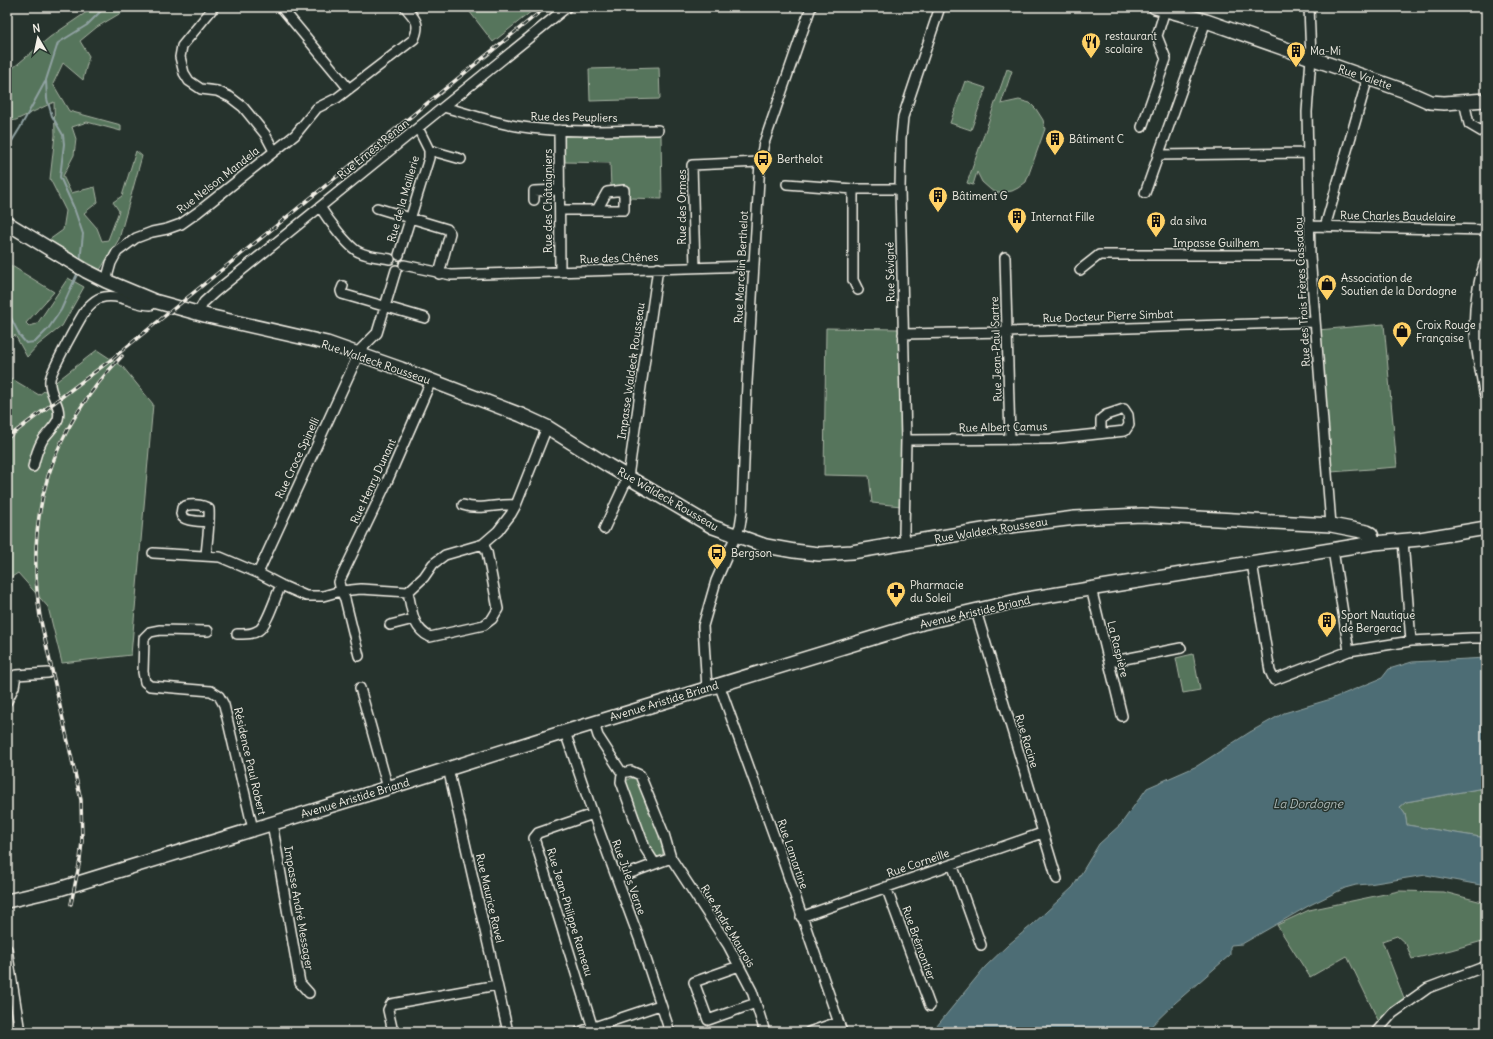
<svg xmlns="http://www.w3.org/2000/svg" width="1493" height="1039" font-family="Delius,sans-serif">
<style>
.green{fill:#57745c;stroke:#a6b2a2}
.water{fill:#4d6d74;stroke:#90a2a2}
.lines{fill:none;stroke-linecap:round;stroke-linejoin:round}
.stream{stroke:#90a2a2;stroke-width:2}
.street-casing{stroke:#f4f1e8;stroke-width:12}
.secondary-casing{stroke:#f4f1e8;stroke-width:16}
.street{stroke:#26332d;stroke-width:9}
.secondary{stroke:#26332d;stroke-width:13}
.rail-casing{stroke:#f4f1e8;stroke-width:3.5}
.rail{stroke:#26332d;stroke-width:2;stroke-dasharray:6;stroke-linecap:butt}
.labels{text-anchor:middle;stroke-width:3;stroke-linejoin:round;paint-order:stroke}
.poi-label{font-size:11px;fill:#f4f1e8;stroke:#26332d;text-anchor:start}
.street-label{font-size:11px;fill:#f4f1e8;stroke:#26332d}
.water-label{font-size:12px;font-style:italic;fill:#b1bcba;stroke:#26332d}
</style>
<rect width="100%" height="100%" fill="#26332d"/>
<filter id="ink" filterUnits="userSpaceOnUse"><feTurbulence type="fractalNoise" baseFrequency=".025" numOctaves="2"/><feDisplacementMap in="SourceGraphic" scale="8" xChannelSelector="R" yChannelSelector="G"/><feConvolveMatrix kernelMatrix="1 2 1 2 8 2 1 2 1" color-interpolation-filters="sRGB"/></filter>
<g filter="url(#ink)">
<path class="green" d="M94,7H131L97,27L80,41L89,56L83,80L63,63L53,84L69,111L121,125V131L87,122L72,127L76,139L74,155L63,176L71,193L95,187L98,202L84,213L97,228L102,241L108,240L119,211L113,202L122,196L136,151L142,156L119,239L100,270L49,240L63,230L66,211L50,179L55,135L54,102L16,120L11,121L7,114V73L50,37Z
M466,7H537L493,42Z
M659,67L660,99L590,101L589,69Z
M1007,69L1012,71L1001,104L1019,100L1030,103L1036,109L1043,120L1045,129L1026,182L1018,188L1012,191L998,193L991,190L982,182L977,172L973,185L967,183Z
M965,81L986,88L971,130L950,123Z
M563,134L661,135L662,199L629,198V186L611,187L610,163L565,162Z
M7,263L54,292L26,323L29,326L37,324L68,278L84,287L62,326L38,345L27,357L15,335L10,340L7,339Z
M1384,324L1397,467L1331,472L1318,330Z
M826,328L900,329L901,506L872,503L869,476L824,475Z
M97,350L123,367L153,404L131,655L62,663L48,607L18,573L7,580V376L39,395Z
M1193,654L1200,690L1183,693L1176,658Z
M630,778H635L639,780L663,846V853L661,857L656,858L651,856L626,785V781Z
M1478,789H1486V838L1407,825L1405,814L1400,807L1406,802Z
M1399,891L1444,892L1486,903V940L1451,950L1412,959L1406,944L1397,936L1382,941L1404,998L1379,1022L1347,956L1310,977L1277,925L1309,910Z"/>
<path class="water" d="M1486,658V789H1478L1406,802L1400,807L1405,814L1407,825L1486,838V886L1426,875L1369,884L1356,885L1345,888L1310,905L1242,944L1231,945L1230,947V955L1175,1003L1145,1032H932L985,967L1008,945L1032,925L1073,887L1099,844L1121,824L1147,788L1197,766L1250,732L1284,713L1331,699L1382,678L1389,669L1412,662Z"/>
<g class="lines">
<path class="stream" d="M7,149L20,128L45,82
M80,262L83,234L74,208L60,177L64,144L63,135L52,116L47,99L46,80L58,43L87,25L105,7
M7,310L20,336L26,343L35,342L48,329L61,310L78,272"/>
<g class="street-casing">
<path id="street" d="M214,7L182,46L180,57L184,73L189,81L201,89L217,91L230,97L243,107L265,134L274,151
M281,7L349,89
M1309,7L1311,58L1307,112L1310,255L1331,525
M1464,101L1469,124L1486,134
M444,107C472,115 501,125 530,128C572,133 616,130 658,130
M1142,127L1166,59L1157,36L1165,10
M559,130L560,271
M429,150L461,159
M1158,155L1307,153
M787,184L853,189
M1145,193L1206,21
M534,200V191L560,190
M320,207C327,218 348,247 359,252C369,257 380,257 390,259
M377,208L447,229L450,233L439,274
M560,210H624V190L607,192L597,210
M1309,226L1486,230
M1325,227L1368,77
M399,255L429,158V150L418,128
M1005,257L1010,439
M404,265L451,275L753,266
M695,267L692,165L760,162
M1080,270L1099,255H1310
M106,281L111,263L117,252L136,238L152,232L167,229L181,224L198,212L295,135L317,108L337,98L414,39C421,23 415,19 405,7
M343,286L341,291L342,294L425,318
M858,290L853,280V189H900
M197,314L204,302L215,292L567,7
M903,334L1007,332L1314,322
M906,440L1050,439L1125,431L1129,425L1128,415L1124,409L1106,415L1101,419V433
M33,467C35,458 37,450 42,441C46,434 55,427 58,419C62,405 48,394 50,380C50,373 82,314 88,307C91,304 96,299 100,298C118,292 133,305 151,305L154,301
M463,505C480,511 499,503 516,505
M604,529L628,477L658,268
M1403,541L1411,641
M906,543L904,533L906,440L900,189L901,138L903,117L940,7
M1333,550L1349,651
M153,553L220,557L258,573L281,585L306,596H323L341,591L361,589L408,592L424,577L433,564L445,555L483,544L498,531L511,514L516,505L547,427
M206,556C207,541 210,524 209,509C203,504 187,503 182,508C182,508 181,514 181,514C182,522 202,521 208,522
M1252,563L1270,671L1274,680L1349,651L1411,641L1472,638H1486
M258,573L361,349L377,333L396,270
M1091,588L1122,716
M408,592C412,610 412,628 430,637L484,625L492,619L498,609L487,552L483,544
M976,611L1057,879
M390,625L414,619
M208,631L160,630L150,632L144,638L143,672L145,682L150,686L211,691L219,696L224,705L253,829
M237,634C245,634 252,635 259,630C267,625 276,595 281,585
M359,656L345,599L341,591L339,582L386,484L431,381
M1109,662L1181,648
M719,684L782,858L842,1032
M360,688L388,788
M707,688L703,626L716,581L740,526L742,513L747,383L760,162L764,143L811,7
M7,701L14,687L16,675L48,673
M594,723L598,736L622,773L631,771L640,775L664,834L671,858
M565,732L593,814L640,941L670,1032
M448,768L508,1032
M622,773L621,782L645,848L655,864
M593,814L538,833L534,838L594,1032
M272,823L300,983L309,993
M952,864L981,945
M617,878L671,858L728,945L752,991L765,1032
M886,887L930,1006
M801,917L1042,833
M7,949L20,1032
M739,966L694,982L708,1020L756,1003
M393,1032L388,1010L391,1004L497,985
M579,1032L660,1005
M809,1032L838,1022
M1376,1032L1393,1013L1428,988L1486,966"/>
</g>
<g class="secondary-casing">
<path id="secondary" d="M1155,7L1206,21L1405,91L1430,102L1444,103L1486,100
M7,223L86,271L106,281L154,301L208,316L327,343L401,369L521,415L547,427L609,466L713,527L766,546L794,551L819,554L852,552L995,528L1075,518L1142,515L1331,525L1367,532L1371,534L1374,543
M1486,265C1479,287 1475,309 1477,332C1478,352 1483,372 1486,392
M7,901L59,889L378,791L555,735L922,623L1021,600L1374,543L1420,539L1486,528"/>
</g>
<use href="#street" class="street"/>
<use href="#secondary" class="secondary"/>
<g class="rail-casing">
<path id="rail" d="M7,438L108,362L546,7
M71,904L80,860L82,841L81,800L40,617C25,514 49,432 122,356"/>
</g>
<use href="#rail" class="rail"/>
</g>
</g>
<defs>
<g id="restaurant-pin" transform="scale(1)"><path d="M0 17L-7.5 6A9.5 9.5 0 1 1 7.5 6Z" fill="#ffd166" stroke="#26332d"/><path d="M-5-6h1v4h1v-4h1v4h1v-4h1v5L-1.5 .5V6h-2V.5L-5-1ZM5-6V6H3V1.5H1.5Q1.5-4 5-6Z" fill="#111"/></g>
<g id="building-pin" transform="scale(1)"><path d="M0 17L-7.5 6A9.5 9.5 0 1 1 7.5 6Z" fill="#ffd166" stroke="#26332d"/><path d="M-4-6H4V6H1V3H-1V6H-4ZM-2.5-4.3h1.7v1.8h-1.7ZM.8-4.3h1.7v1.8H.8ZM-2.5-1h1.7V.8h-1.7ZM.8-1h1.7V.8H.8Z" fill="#111"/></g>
<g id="bus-pin" transform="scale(1)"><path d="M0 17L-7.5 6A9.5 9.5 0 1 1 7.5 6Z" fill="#ffd166" stroke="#26332d"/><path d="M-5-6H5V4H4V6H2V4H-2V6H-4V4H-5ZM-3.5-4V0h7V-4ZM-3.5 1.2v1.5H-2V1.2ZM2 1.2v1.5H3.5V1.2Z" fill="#111"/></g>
<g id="shop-pin" transform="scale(1)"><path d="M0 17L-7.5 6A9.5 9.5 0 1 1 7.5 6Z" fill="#ffd166" stroke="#26332d"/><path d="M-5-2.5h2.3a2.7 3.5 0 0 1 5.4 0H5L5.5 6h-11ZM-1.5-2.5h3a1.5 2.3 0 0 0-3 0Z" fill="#111"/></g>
<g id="pharmacy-pin" transform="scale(1)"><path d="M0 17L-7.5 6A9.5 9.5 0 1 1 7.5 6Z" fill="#ffd166" stroke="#26332d"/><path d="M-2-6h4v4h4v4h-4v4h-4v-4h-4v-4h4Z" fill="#111"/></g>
</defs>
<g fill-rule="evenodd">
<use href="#restaurant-pin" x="1091" y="42"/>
<use href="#building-pin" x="1296" y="51"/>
<use href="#building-pin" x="1055" y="139"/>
<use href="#bus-pin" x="763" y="159"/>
<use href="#building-pin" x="938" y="196"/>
<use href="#building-pin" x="1017" y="217"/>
<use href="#building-pin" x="1156" y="221"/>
<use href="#shop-pin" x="1327" y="284"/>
<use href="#shop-pin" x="1402" y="331"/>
<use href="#bus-pin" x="717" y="553"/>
<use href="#pharmacy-pin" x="896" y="591"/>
<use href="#building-pin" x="1327" y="621"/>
</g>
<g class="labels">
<g class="poi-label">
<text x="1105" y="40">restaurant<tspan x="1105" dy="13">scolaire</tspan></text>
<text x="1310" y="55">Ma-Mi</text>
<text x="1069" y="143">Bâtiment C</text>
<text x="777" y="163">Berthelot</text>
<text x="952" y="200">Bâtiment G</text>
<text x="1031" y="221">Internat Fille</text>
<text x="1170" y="225">da silva</text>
<text x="1341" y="282">Association de<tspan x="1341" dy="13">Soutien de la Dordogne</tspan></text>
<text x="1416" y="329">Croix Rouge<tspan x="1416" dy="13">Française</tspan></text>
<text x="731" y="557">Bergson</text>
<text x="910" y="589">Pharmacie<tspan x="910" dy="13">du Soleil</tspan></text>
<text x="1341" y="619">Sport Nautique<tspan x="1341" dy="13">de Bergerac</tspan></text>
</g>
<g class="street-label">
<text transform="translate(1365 77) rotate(19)" y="4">Rue Valette</text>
<text transform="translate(574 117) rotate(1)" y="4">Rue des Peupliers</text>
<text transform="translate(373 149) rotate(-39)" y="4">Rue Ernest Renan</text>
<text transform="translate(218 180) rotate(-38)" y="4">Rue Nelson Mandela</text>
<text transform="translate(403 199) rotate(-74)" y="4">Rue de la Maillerie</text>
<text transform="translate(548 201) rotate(-90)" y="4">Rue des Châtaigniers</text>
<text transform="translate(682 207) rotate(-90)" y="4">Rue des Ormes</text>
<text transform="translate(1398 216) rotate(1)" y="4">Rue Charles Baudelaire</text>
<text x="1216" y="247">Impasse Guilhem</text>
<text transform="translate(619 258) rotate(-2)" y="4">Rue des Chênes</text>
<text transform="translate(741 267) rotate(-87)" y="4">Rue Marcelin Berthelot</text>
<text transform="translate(890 272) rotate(-91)" y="4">Rue Sévigné</text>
<text transform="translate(1302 292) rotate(-93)" y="4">Rue des Trois Frères Cassadou</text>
<text transform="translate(1108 316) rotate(-2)" y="4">Rue Docteur Pierre Simbat</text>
<text transform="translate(996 349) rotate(-92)" y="4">Rue Jean-Paul Sartre</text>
<text transform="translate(376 362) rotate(19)" y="4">Rue Waldeck Rousseau</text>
<text transform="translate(631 371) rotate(-82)" y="4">Impasse Waldeck Rousseau</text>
<text transform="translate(1003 427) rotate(-1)" y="4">Rue Albert Camus</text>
<text transform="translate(297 458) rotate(-65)" y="4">Rue Croce Spinelli</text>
<text transform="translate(373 481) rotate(-65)" y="4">Rue Henry Dunant</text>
<text transform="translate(668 499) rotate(30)" y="4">Rue Waldeck Rousseau</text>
<text transform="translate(991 530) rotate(-9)" y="4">Rue Waldeck Rousseau</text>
<text transform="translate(975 612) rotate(-13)" y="4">Avenue Aristide Briand</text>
<text transform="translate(1118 649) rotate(76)" y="4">La Raspière</text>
<text transform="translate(664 701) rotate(-17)" y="4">Avenue Aristide Briand</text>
<text transform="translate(1027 741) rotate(73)" y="4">Rue Racine</text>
<text transform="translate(250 761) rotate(77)" y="4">Résidence Paul Robert</text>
<text transform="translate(355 798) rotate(-17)" y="4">Avenue Aristide Briand</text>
<text transform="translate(793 854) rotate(71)" y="4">Rue Lamartine</text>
<text transform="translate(918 863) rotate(-19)" y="4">Rue Corneille</text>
<text transform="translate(629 877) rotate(70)" y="4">Rue Jules Verne</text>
<text transform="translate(490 898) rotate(77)" y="4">Rue Maurice Ravel</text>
<text transform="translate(299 908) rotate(80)" y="4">Impasse André Messager</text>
<text transform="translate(570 912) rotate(73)" y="4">Rue Jean-Philippe Rameau</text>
<text transform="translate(728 926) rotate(59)" y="4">Rue André Maurois</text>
<text transform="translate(919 943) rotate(70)" y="4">Rue Brémontier</text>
</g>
<g class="water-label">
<text x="1308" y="808">La Dordogne</text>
</g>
</g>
<rect width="1493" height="1039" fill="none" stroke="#26332d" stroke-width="24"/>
<rect x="12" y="12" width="1469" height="1015" fill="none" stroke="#f4f1e8" stroke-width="1.5" filter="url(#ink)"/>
<g transform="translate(38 38) rotate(351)" stroke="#26332d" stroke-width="3" paint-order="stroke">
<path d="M0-3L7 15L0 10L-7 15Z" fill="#f4f1e8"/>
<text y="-6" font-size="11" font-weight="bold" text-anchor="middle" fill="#f4f1e8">N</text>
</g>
</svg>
